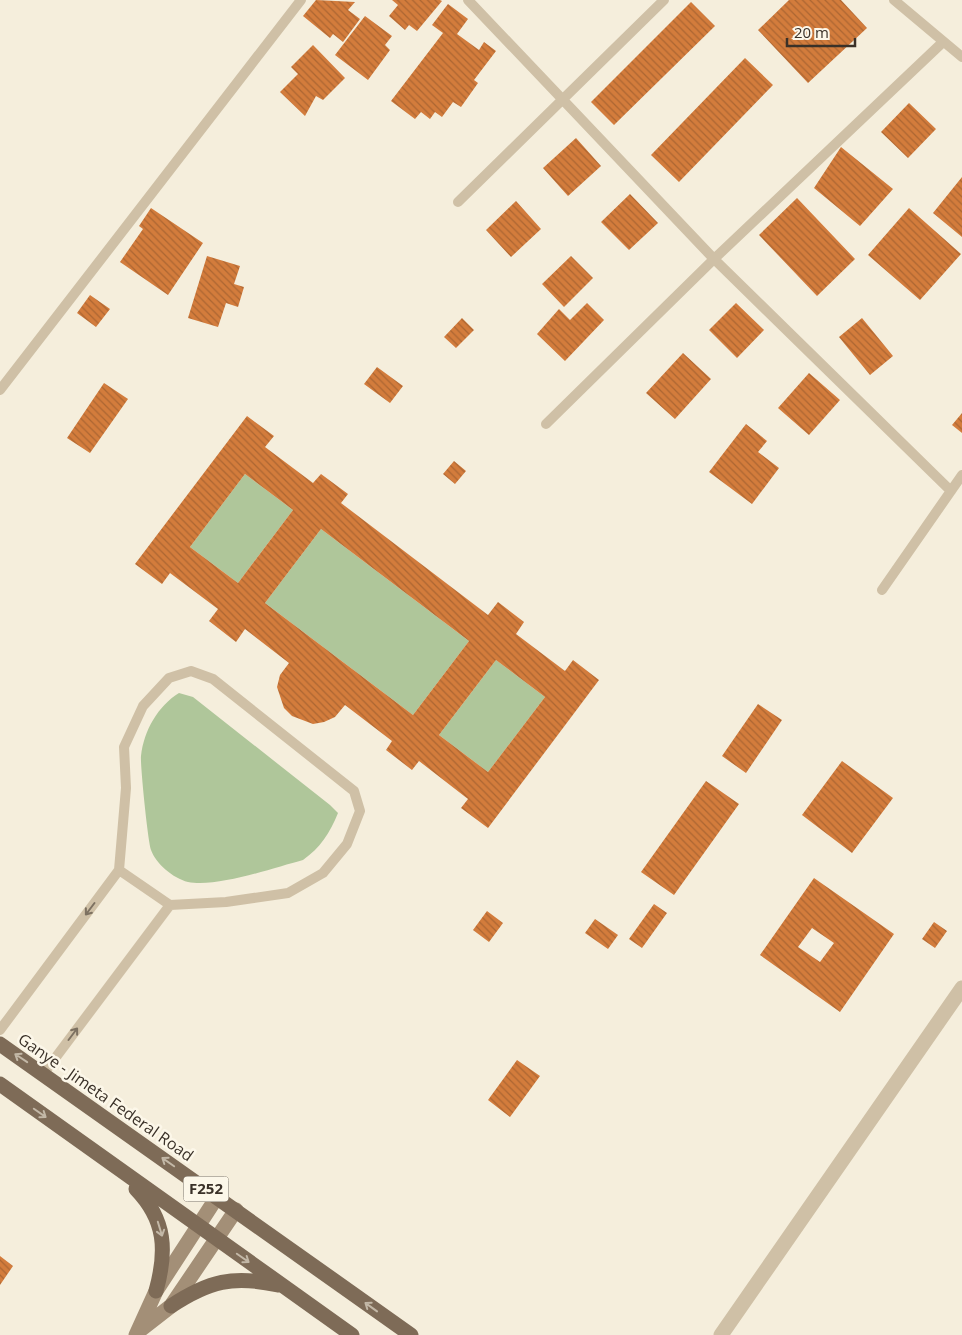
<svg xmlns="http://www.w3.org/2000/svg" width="962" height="1335" font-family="'Open Sans',sans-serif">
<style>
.green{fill:#afc69a}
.building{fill:url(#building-back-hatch);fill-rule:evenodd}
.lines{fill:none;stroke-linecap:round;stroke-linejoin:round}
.lane{stroke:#cfc0a6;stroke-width:10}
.street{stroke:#cfc0a6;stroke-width:15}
.secondary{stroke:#a38f77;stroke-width:15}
.primary{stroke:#7e6b57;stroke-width:15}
.oneway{stroke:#7d7161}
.oneway2{stroke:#c3b8a7}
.labels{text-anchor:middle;stroke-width:5;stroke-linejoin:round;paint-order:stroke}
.shield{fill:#fcf7e9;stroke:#746c62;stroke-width:1}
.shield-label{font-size:15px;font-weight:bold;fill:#3a3128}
.street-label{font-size:16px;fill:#3a3128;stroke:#fcf7e9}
</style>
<defs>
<pattern id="building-back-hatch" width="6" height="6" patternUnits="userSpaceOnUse" patternTransform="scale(1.25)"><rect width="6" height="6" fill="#d37c3c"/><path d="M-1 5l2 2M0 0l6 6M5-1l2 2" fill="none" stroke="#ac6632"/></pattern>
</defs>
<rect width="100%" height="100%" fill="#f5eedc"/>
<path class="green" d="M245,474L293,510L238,583L190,547Z
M321,529L469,641L413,715L265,603Z
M496,660L545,697L488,772L439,735Z
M179,693L193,697L330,805L338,813C330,833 320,848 303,860C273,868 216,888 188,882C173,878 156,864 151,850C148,842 140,764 141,756C144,730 158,706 179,693Z"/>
<path class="building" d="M316,0L355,2L348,10L360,19L343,42L333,34L330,38L303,16Z
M392,0H440L442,1L417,31L409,25L405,30L389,16L398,5Z
M789,0H841L867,28L808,83L758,30Z
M691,2L715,26L614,125L591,102Z
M448,4L468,19L457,34L479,50L484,42L496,51L474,80L478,83L461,107L453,102L442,117L435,112L430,119L421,112L415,119L391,101L443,33L432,25Z
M365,16L392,36L385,45L390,50L368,80L335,55Z
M313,45L345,78L323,100L316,96L305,116L280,92L298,74L291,67Z
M745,58L773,85L679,182L651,155Z
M909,103L936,129L908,158L881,132Z
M576,138L601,166L568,196L543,168Z
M841,147L893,189L860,226L814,188Z
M962,177V237L933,213Z
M630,194L658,223L629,250L601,222Z
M797,198L855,259L817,296L759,235Z
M516,201L541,229L511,257L486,230Z
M151,208L203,243L168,295L120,262L143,229L139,226Z
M909,208L961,254L920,300L868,255Z
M207,256L240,266L234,284L244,287L238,307L226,303L218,327L188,318Z
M571,256L593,278L564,307L542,284Z
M90,295L110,309L96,327L77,313Z
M587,303L604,320L565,361L537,334L559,309L570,320Z
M736,303L764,330L737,358L709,330Z
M462,318L474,330L456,348L444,337Z
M862,318L893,356L870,375L839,337Z
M683,353L711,379L675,419L646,393Z
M377,367L403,386L390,403L364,384Z
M809,373L840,400L809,435L778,408Z
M104,383L128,399L90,453L67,438Z
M962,413V433L952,425Z
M247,416L274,436L265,447L313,483L321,474L348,494L341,503L488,615L498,602L524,622L516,634L565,671L573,660L599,680L488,828L461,808L468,799L419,761L412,770L386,750L392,741L345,705L335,717L324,722L313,724L292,716L284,708L277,687L280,675L289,663L245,629L236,642L209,621L218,609L170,573L162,584L135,564ZM245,474L293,510L238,583L190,547ZM321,529L469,641L413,715L265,603ZM496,660L545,697L488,772L439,735Z
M746,424L767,441L758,452L779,468L752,504L709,472Z
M454,461L466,471L455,484L443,474Z
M758,704L782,720L746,773L722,756Z
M842,761L893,798L852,853L802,815Z
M706,781L739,804L674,895L641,872Z
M814,878L894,934L840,1012L760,955ZM812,928L834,943L820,962L798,947Z
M654,904L667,913L642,948L629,939Z
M487,911L503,923L489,942L473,930Z
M595,919L618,935L608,949L585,933Z
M934,922L947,931L935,948L922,939Z
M517,1060L540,1076L510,1117L488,1100Z
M0,1256L13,1266L0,1285Z"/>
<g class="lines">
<path class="lane" d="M468,0L714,259L951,491
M894,0L962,57
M458,202L664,0
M0,390L301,0
M546,424L714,259L943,42
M882,590L962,475
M191,671L213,679L354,791L360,811L347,844L323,873L288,893L226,902L170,905L119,870L126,788L124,747L143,706L169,678Z
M0,1030L119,870
M44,1073L170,905"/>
<path class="street" d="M721,1335L962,988"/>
<path class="secondary" d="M139,1331L171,1306L236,1210
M136,1335L156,1291L217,1197"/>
<path class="primary" d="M0,1044L411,1335
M0,1084L352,1335
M136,1189C166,1220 167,1251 156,1291
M171,1306C209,1281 233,1275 278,1285"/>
</g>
<defs><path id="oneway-shaft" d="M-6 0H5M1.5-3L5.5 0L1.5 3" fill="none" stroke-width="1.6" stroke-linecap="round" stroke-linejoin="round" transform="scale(1.25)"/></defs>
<g class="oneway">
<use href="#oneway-shaft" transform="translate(90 909) rotate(127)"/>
<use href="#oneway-shaft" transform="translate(73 1034) rotate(-53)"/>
</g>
<g class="oneway2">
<use href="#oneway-shaft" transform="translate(21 1058) rotate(-146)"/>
<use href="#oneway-shaft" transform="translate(40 1113) rotate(35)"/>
<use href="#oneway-shaft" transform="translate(168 1162) rotate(-145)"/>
<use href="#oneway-shaft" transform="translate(160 1229) rotate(73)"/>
<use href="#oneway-shaft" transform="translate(243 1258) rotate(35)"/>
<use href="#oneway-shaft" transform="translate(371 1307) rotate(-144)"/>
</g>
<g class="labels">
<rect class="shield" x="183.5" y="1176.5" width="45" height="25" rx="4"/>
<g class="shield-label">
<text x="206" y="1194">F252</text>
</g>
<g class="street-label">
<text transform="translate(106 1097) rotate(35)" y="6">Ganye - Jimeta Federal Road</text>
</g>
</g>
<path d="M787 38v8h68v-8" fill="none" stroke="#3a3128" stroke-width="2.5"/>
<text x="794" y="38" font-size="15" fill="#3a3128" stroke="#fcf7e9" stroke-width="4" paint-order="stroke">20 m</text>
</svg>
